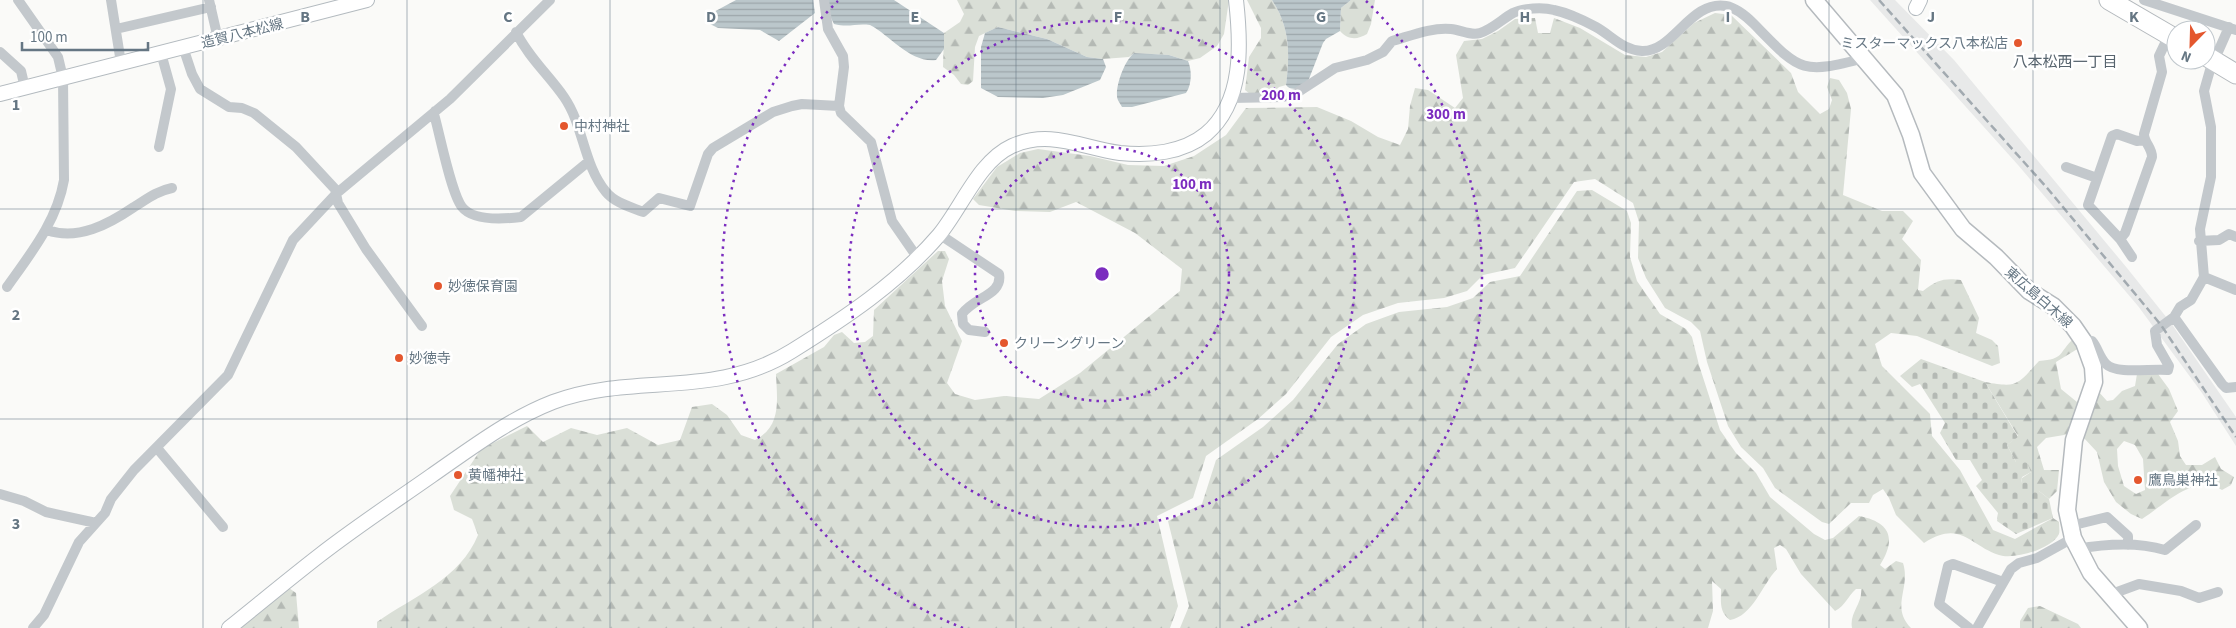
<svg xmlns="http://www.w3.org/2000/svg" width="2236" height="628" font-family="'Source Sans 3','Noto Sans JP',sans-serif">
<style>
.built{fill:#e8e9e9}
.forest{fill:url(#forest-firs);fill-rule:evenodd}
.cemetery{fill:url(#cemetery-stones)}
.water{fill:url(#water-rules)}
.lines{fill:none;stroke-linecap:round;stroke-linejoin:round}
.secondary-casing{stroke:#b3babf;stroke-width:16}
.primary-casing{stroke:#b5babe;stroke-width:19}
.highway-casing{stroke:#b4b9bd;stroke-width:21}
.street{stroke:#c3c8cc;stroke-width:10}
.secondary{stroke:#fff;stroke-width:14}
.primary{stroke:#fff;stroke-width:16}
.highway{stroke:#fff;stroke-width:19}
.rail{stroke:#a2aab0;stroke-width:2.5;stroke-dasharray:8 4;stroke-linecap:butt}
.grid{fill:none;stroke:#657683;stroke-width:1;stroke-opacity:0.55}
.ring{fill:none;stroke:#7b2cbf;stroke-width:2.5;stroke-dasharray:2.5 5}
.poi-dot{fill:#e4572e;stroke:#fff;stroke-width:2}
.labels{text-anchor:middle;stroke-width:5;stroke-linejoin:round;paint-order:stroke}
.street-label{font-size:14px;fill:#657683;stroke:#fff}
.poi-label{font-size:14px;fill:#657683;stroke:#fff;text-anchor:start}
.neighbourhood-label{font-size:15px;fill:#57646e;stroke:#fff}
.grid-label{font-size:16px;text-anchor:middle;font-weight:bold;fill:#657683;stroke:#fff;stroke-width:5;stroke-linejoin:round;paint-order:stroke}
.centre{fill:#7b2cbf;stroke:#fff;stroke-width:2.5}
.ring-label{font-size:15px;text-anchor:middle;font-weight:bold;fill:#7b2cbf;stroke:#fff;stroke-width:5;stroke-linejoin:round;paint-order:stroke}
</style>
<defs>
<pattern id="forest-firs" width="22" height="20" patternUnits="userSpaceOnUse" patternTransform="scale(1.25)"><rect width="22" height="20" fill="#dadfd7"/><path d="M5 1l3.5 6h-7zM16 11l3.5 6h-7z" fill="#b4b9b4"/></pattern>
<pattern id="cemetery-stones" width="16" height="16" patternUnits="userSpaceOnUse" patternTransform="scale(1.25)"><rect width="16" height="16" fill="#dadfd7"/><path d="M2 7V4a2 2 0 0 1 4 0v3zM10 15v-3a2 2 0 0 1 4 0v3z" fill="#b4b9b4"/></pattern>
<pattern id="water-rules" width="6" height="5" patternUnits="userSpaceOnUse" patternTransform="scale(1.25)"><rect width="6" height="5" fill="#bbc7cb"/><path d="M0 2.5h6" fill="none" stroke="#9ca6aa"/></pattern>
</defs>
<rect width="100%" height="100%" fill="#fafaf8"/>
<path class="built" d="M1870,0H1895L1954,60L2127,268L2171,323L2236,417V446L2202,393L2138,306L2018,165Z"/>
<path class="forest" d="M957,0H1229L1224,34L1217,46L1200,58L1188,61L1169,55L1134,53L1129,57L1103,59L1087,57L1047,39L998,27L979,36L975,47L973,81L968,85L961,84L954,75L943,67L944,33L960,22L964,14Z
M1247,0H1272C1290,27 1290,54 1286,85L1279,87L1273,93L1250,94L1245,90L1249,57L1261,38V28Z
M1351,0H1375L1371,24L1367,34C1357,40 1348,40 1340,31L1341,8Z
M1715,13L1731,15L1791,73L1798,92L1820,114L1829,109L1832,100L1827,87L1830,78L1839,80L1847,93L1851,109L1843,195L1882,211H1903L1913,221L1902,239L1921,260L1918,290L1923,291C1937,280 1944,278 1961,280L1979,318L1976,333L1992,340L1998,346L2000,363L1992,366L1917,336L1891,333L1875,344L1882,366L1930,414L1932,436L1960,470L1993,530L2015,539L2053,518L2059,522C2059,526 2060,531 2059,534C2052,549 2014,560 1999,555C1970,546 1961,519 1924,543L1896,515L1889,498L1883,489L1873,495L1869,503H1851L1829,524L1822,522L1775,488L1763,468L1741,447L1728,426L1707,362L1700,331L1691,322L1665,308L1646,278L1638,258L1639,222L1633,203L1595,179L1574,182L1515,268L1483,275L1467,291L1444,298L1398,303L1363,315L1331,337L1286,394L1258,419L1206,456L1193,498L1157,516L1178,606L1170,628H377V622C414,596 460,579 478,535L472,519L454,510L450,496L481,449L527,426L543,442L571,428L597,435L627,428L658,445L680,440L692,407L712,404L727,415L741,435L755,440C782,426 777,400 776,374L824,347L834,335L842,332L854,343L865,342L873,336L874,310L938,251H945L949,259L942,281L945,306L962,341L947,383L955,394L975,400L1004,396L1039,399L1080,373L1180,291L1182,269L1135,233L1076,202L1050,212L1015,211L979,205L973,199L997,167L1020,153L1038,149L1090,156L1128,165L1164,166L1194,156L1226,135L1246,108L1317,107L1351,121L1378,137L1400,145L1408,129L1410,106L1415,88L1428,90L1455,108L1463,98L1456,55L1464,41L1482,39L1498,31L1515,19L1535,18L1538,33H1550L1554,18L1580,28L1625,55L1646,57L1662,52L1694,23Z
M1592,190L1627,211L1631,223L1630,257L1637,281L1660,314L1686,329L1692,337L1699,365L1720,430L1736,453L1756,473L1770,497L1814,534L1825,540L1833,538L1859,516C1890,522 1897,538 1880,565L1885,569L1896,561L1903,563C1911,588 1890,607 1911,628H1852C1849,613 1863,603 1861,589H1856C1847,597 1846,605 1835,611L1801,574L1786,549L1780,545L1774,548L1777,569C1762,585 1753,616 1730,620C1719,612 1721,602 1721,589L1712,581L1713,611L1708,628H1180L1189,606L1168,521L1202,504L1216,460L1263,427L1293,400L1338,344L1366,324L1399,312L1447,307L1473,298L1490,282L1520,276L1577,191Z
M2074,338L2079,348L2056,362L2061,389L2077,402L2084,389L2070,434L2046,438L2037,447L2044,470H2059L2057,491L2049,499L2039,491L2021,483L2022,478L2031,472L2016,462L2007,445L2018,436L1985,382C2018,388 2017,385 2039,361C2065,359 2058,353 2074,338Z
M2137,374H2158L2169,389L2178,411L2170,422L2178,441L2180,456L2186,465H2202L2215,457L2221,469L2234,477L2231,485L2222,490C2196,472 2164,505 2142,519L2131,514L2116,502L2104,482L2097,452L2083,437L2098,391L2107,401L2113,400L2122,391L2135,386ZM2124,441L2135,445L2143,459L2145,490L2136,494L2124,486L2118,466L2117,449Z
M289,588L296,593L299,628H239Z
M2040,606L2078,624L2081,628H2020V621L2028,608Z"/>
<path class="cemetery" d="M1921,359L1985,382L2018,437L2007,445L2016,462L2026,460L2031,472L2022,477L2021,483L2035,481L2039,491L2049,499L2053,518L2016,534L1997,521L1998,513L1976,486L1982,480L1970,460H1956L1940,433L1945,423L1920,384L1912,387L1900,376Z"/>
<path class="water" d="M736,0H813L815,13L779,41L760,30L718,28L710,24V14Z
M828,0H894L944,33V49L936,60C910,63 891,36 870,25C856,23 849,28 834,24L831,18Z
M1272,0H1351L1341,8L1340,31L1326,39L1323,43L1307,84C1301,88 1291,92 1286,85C1290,54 1290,27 1272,0Z
M998,27L1047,39L1087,57L1103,59L1106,67L1100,80L1063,95L1043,98L998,97L981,88V47L985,33Z
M1134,53L1169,55L1188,61C1192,70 1192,85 1186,93L1132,107H1122C1120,103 1117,100 1117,96C1116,84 1125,60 1134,53Z"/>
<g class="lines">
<g class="secondary-casing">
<path id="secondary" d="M1916,8L1920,0
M0,94L367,0
M229,628C259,604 289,579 320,555C356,527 394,502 431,476C470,449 509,419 553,402C633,372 714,400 792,351C845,318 898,283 939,235C962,207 979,161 1012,146C1050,129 1082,148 1120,153C1149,156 1183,153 1206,134C1244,102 1241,44 1236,0"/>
</g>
<g class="primary-casing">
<path id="primary" d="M1814,0L1895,95L1911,135L1922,173L1963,229L1996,257L2029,291L2053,306L2073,326L2084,342L2093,367L2094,382L2074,440L2067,510L2073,538L2091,573L2139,628"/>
</g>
<g class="highway-casing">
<path id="highway" d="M2109,0L2176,39
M2206,56L2236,74"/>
</g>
<path class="street" d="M111,0L121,63
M209,0L218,39
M824,0L828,29L843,56L844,67L839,106L841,113L871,142L892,221L917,257
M2144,0L2236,30
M116,29L211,7
M516,32C529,58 548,74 564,97C584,126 583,164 606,192C615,203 631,207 643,212L659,198L690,206L708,154L713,148L773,112L792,106L802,104L839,106
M183,47L192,74L200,89L229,107L242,108L254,113L296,147L335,189L338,203L366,249L422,326
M0,52L21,71L25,88
M1230,98L1283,97L1295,94L1335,68L1367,60L1383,52L1392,41C1410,36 1432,27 1451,29C1461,30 1471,36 1480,33C1493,29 1502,19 1513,13C1523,8 1543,7 1554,10C1568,13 1583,20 1596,27C1612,36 1623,50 1642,51C1674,52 1690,0 1726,6C1737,8 1747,17 1754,24C1800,71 1800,75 1865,58
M435,111L434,114C440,135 451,193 462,207C474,222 505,219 521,217L588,162
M159,147L171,89L161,53
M2066,167L2097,178
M47,230C78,241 109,224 134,207C147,199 157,191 172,188
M939,234L999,274C1003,295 974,297 962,314L963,324L969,330L985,332
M2120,239L2125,233L2152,157C2152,147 2144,143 2144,134L2162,72L2159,56L2169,35
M2199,241L2219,240L2229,234L2236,237
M2132,257L2120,239L2088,205L2112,136L2117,134L2137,141L2144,140
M2204,277L2236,290
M7,287C31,253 57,221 64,180L63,78L58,57L18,0
M2174,317L2222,384L2226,388L2236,387
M2084,342L2092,341C2098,348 2099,357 2106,364C2117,375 2152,368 2168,370L2169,366L2157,345L2155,331L2174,317L2180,307L2191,300L2204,277L2200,229L2211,177V127L2204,91L2210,70L2229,27
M157,448L223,527
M0,494L24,501L46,512L96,523
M2070,526L2107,517L2128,536V545
M2077,549C2105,544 2138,542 2165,550L2196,525
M2109,595L2139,584L2181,591L2199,598L2218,592
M33,628L44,615L79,542L105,513L111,499L134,470L228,375L293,240L337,193L450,99L550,0
M1969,628L1939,604L1948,566L1953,564L2003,582
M1977,628L2011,569L2019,563L2037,558L2073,538"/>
<use href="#secondary" class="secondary"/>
<use href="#primary" class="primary"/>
<use href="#highway" class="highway"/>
<path class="rail" d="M1879,0L2048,189L2161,325L2236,437"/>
</g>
<path class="grid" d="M203,0V628M407,0V628M610,0V628M813,0V628M1016,0V628M1220,0V628M1423,0V628M1626,0V628M1829,0V628M2033,0V628M0,209H2236M0,419H2236"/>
<g class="ring">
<circle cx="1102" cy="274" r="127"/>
<circle cx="1102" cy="274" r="253"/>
<path d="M963 628A380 380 0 0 1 838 1M1366 1A380 380 0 0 1 1241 628"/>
</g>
<g class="poi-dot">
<circle cx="2018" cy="43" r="5"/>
<circle cx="564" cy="126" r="5"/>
<circle cx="438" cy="286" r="5"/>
<circle cx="1004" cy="343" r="5"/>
<circle cx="399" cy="358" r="5"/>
<circle cx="458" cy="475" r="5"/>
<circle cx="2138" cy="480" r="5"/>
</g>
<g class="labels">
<g class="street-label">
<text transform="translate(242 33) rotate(-14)" y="5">造賀八本松線</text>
<text transform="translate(2039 297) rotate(41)" y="5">東広島白木線</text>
</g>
<g class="poi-label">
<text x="2008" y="48" text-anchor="end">ミスターマックス八本松店</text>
<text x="574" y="131">中村神社</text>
<text x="448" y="291">妙徳保育園</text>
<text x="1014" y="348">クリーングリーン</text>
<text x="409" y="363">妙徳寺</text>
<text x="468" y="480">黄幡神社</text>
<text x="2148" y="485">鷹鳥巣神社</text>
</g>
<g class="neighbourhood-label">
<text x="2065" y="67">八本松西一丁目</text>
</g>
</g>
<g class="grid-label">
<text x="305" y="22">B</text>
<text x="508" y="22">C</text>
<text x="711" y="22">D</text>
<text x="915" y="22">E</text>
<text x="1118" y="22">F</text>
<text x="1321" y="22">G</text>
<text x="1525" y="22">H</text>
<text x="1728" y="22">I</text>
<text x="1931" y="22">J</text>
<text x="2134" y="22">K</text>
<text x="16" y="110">1</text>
<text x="16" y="320">2</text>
<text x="16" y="529">3</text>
</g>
<circle cx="1102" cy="274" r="8" class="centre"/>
<g class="ring-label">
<text x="1281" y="100">200 m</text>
<text x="1446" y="119">300 m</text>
<text x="1192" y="189">100 m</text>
</g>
<g transform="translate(2191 45) rotate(203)"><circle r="24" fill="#ffffff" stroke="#c1c8cd"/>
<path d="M0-4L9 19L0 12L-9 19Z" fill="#e4572e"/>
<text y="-8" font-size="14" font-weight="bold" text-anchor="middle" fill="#657683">N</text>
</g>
<path d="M22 42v8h126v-8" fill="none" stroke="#657683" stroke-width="2.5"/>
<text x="30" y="42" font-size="15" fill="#657683" stroke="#ffffff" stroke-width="4" paint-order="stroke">100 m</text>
</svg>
